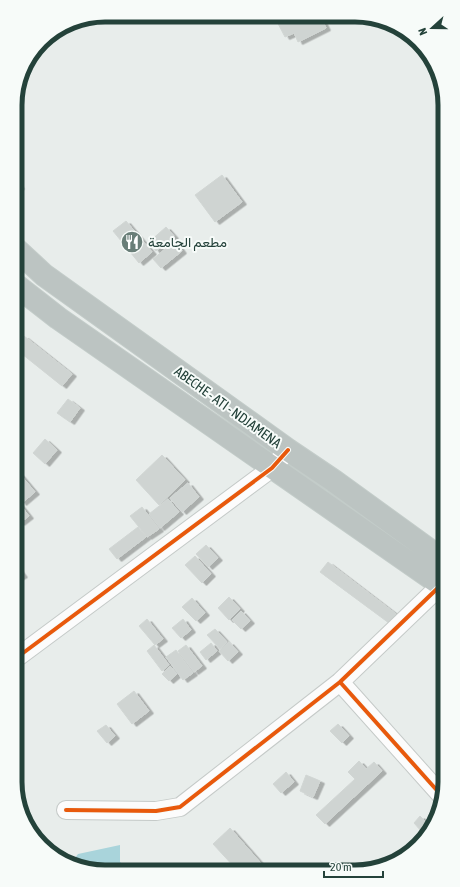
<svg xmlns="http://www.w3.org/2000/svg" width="460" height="887" font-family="'Asap Condensed',Vazirmatn,sans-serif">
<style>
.water{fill:#a9d4db}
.building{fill:#cfd4d2;stroke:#d1d6d4;filter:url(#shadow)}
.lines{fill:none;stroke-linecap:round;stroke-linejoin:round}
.street-casing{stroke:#c5cac8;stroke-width:20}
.highway-casing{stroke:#c3ccc9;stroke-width:24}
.street{stroke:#fcfcfc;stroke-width:18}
.highway{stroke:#bcc4c2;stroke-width:22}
.cycleway-casing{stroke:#f7fbf9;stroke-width:6}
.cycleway{stroke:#e8590c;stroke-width:4}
.labels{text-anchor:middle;stroke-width:4;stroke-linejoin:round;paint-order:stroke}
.poi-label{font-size:14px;fill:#24423a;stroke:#f7fbf9;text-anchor:start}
.street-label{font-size:14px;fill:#24423a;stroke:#f7fbf9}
.rim{fill:none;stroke:#24423a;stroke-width:5}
</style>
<defs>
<filter id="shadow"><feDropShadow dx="4.5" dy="2.5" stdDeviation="0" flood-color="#0004"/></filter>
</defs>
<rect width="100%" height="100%" fill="#e8edeb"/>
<path class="water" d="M120,845V862L130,871H93L72,862L78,854Z"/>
<path class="building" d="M274,16H320L326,28L298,42L294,33L285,37Z
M222,175L242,202L215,222L195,195Z
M16,179L20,187L16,188Z
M126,221L152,252L139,263L113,231Z
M166,227L174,236L156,251L149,242Z
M175,241L182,251L161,268L153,259Z
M24,336L72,374L62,386L17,350V345Z
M68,399L80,408L70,422L57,413Z
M45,439L57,450L45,464L33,453Z
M162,455L185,480L159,505L136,480Z
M19,473L35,492L22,503L18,497V474Z
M188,483L199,497L182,512L170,498Z
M168,499L179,512L160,528L149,514Z
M18,502L29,516L20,523L18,520Z
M142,507L159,529L147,537L130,516Z
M138,527L146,537L117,559L109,549Z
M206,545L218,558L208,567L196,554Z
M195,556L211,574L202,583L185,565Z
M328,562L396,614L389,623L320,572Z
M18,568L23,575L18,578Z
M229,597L240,609L229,620L218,608Z
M192,598L205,613L196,621L182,607Z
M241,611L250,621L241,629L232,620Z
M147,619L163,639L155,645L139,626Z
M183,619L191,630L181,638L172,628Z
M215,629L227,642L220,649L207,635Z
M229,642L238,652L228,661L219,651Z
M211,643L217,651L206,660L200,652Z
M154,645L169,665L162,671L147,651Z
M186,645L202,666L194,672L178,651Z
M176,650L193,673L183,680L166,657Z
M170,666L177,674L169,681L162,674Z
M134,691L149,711L132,724L117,704Z
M338,724L349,736L342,743L330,731Z
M106,725L115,736L107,743L97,731Z
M359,761L366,769L374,762L382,771L325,824L316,815L355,779L348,772Z
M286,772L294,782L281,793L273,784Z
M306,775L320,781L313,797L300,791Z
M420,816L428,824L421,831L414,823Z
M230,828L266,869H236L213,844Z
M342,862L348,868H335Z
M375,863L379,867H370Z"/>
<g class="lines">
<g class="street-casing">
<path id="street" d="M19,656L272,468L288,450
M340,682L442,796
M66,810L156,811L180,807L340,682L441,585"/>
</g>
<g class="highway-casing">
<path id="highway" d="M17,250L44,275L288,450L334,481L443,560
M17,286L58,318L444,587"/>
</g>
<use href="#street" class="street"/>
<use href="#highway" class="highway"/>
<g class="cycleway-casing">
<path id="cycleway" d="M19,656L272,468L288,450
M340,682L442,796
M66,810L156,811L180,807L340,682L441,585"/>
</g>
<use href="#cycleway" class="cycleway"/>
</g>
<defs>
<g id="restaurant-disc" transform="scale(1.15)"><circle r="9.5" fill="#697e78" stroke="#f7fbf9"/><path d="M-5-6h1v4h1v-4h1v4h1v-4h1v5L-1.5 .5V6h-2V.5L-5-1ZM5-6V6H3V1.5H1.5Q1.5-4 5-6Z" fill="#fff"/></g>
</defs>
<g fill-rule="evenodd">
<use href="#restaurant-disc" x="132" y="242"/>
</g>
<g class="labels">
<g class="poi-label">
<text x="148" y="247">مطعم الجامعة</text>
</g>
<g class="street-label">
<text transform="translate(228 407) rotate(36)" y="5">ABECHE - ATI - NDJAMENA</text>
</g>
</g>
<path d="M0 0H460V887H0ZM105 22H355A83 83 0 0 1 438 105V782A83 83 0 0 1 355 865H105A83 83 0 0 1 22 782V105A83 83 0 0 1 105 22Z" fill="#f7fbf9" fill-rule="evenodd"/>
<path class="rim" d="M105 22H355A83 83 0 0 1 438 105V782A83 83 0 0 1 355 865H105A83 83 0 0 1 22 782V105A83 83 0 0 1 105 22Z"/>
<g transform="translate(432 28) rotate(249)" stroke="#f7fbf9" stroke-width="3" paint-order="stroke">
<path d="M0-3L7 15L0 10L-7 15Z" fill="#24423a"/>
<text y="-6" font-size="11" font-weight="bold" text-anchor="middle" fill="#24423a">N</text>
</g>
<path d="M324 871v6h59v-6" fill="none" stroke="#24423a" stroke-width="2"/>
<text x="330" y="871" font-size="12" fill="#24423a" stroke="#f7fbf9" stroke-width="3" paint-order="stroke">20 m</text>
</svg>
